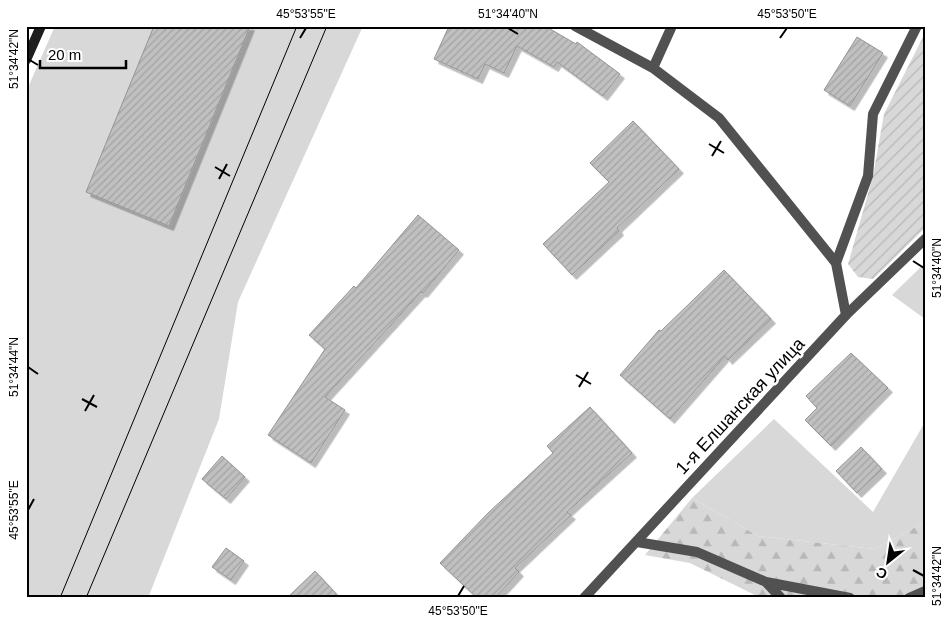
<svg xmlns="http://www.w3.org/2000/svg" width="951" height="624" font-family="Arial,sans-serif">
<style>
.grass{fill:#d8d8d8}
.forest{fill:url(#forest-firs)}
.garden{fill:url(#garden-furrows)}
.building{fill:url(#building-hatch);stroke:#959595;filter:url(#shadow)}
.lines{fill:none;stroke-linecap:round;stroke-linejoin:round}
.lane{stroke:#515151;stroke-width:10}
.street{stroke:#515151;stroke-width:10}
.secondary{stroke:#1e1e1e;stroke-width:10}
.tram{stroke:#000;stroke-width:1}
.ticks{fill:none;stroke:#000;stroke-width:2}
.labels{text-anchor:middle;stroke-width:5;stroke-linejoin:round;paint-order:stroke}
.street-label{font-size:18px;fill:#000;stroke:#fff}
.neatline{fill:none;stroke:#000;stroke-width:2}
.ticks-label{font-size:12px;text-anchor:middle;fill:#000}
</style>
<defs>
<pattern id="forest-firs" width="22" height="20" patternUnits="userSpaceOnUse" patternTransform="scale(1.25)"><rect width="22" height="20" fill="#d8d8d8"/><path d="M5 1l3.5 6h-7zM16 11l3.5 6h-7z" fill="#b8b8b8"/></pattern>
<pattern id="garden-furrows" width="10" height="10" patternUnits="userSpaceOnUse" patternTransform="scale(1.25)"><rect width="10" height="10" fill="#d8d8d8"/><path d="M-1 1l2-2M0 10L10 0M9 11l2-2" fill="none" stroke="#b8b8b8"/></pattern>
<pattern id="building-hatch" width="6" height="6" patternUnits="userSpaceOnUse" patternTransform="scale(1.25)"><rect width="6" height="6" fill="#c0c0c0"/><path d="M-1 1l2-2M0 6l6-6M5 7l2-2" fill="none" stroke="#a3a3a3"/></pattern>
<filter id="shadow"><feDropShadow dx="4.5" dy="4.5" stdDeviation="0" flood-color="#0004"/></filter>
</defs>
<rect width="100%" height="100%" fill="#fff"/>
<path class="grass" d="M55,26H363L238,302L219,419L148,598H26V92Z
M925,263V319L892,295Z
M774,419L873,512L925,422V518L921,524L875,549L758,536L692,498Z"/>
<path class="forest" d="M692,498L758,536L875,549L921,524L925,518V598H761L690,563L645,555Z"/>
<path class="garden" d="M925,33V228L873,279L858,277L848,264L873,176L884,114Z"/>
<path class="building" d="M154,26H250L169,226L86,192Z
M449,26H545L576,44L577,42L620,74L603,96L557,62L554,67L517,46L504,73L485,64L478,79L434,59Z
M857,37L883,53L850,106L824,90Z
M633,121L679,169L617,228L619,231L572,275L543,244L609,182L590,163Z
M418,215L459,250L423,293L421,292L325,397L345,410L311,463L268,435L325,349L309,335L354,286L356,288Z
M724,270L771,319L728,360L725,356L670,419L620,375L659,330L661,331Z
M851,353L888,388L831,446L805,420L817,408L806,396Z
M590,407L632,453L567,512L571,515L515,568L519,572L495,598H477L440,563L488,513L553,453L547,446Z
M861,447L882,469L857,493L836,471Z
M222,456L245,477L226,499L202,479Z
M226,548L244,561L231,580L212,567Z
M315,571L340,598H287Z"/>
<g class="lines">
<path class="lane" d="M836,263L868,176L873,114L917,26
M846,315L925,239
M637,542L697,552L766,582L781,598
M766,582L850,598
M909,598L925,591"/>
<path class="street" d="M575,26L653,68L719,118L836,263L846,315L584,598
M653,68L672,26"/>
<path class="secondary" d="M26,60L41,26"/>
<path class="tram" d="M60,598L297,26
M86,598L327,26"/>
</g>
<path class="ticks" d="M508,28L518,34M300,38L306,28M780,38L787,28M28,59L38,65M709,144L724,153M712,156L721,141M215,167L230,176M219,179L227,164M913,261L924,268M28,367L38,374M576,375L591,384M579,387L588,372M82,399L97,407M85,411L94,395M28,510L34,499M913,570L924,576M458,596L464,586"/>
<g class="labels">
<g class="street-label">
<text transform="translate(740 406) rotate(-47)" y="6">1-я Елшанская улица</text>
</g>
</g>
<rect width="951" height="624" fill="none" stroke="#ffffff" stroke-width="55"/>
<g transform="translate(888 562) rotate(210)" stroke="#ffffff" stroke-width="4" paint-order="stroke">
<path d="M0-4L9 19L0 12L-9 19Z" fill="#000000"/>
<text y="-8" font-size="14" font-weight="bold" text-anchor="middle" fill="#000000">С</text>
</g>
<path d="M40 60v8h86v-8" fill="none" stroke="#000000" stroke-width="2.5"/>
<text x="48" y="60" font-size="15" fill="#000000" stroke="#ffffff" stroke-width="4" paint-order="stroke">20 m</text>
<rect x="28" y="28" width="896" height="568" class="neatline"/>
<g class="ticks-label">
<text x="306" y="18">45°53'55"E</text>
<text x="508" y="18">51°34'40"N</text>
<text x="787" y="18">45°53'50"E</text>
<text transform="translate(14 59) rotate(-90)" y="4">51°34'42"N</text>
<text transform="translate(937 268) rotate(-90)" y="4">51°34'40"N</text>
<text transform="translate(14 367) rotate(-90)" y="4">51°34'44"N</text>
<text transform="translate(14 510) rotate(-90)" y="4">45°53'55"E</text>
<text transform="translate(937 576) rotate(-90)" y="4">51°34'42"N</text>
<text x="458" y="615">45°53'50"E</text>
</g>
</svg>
